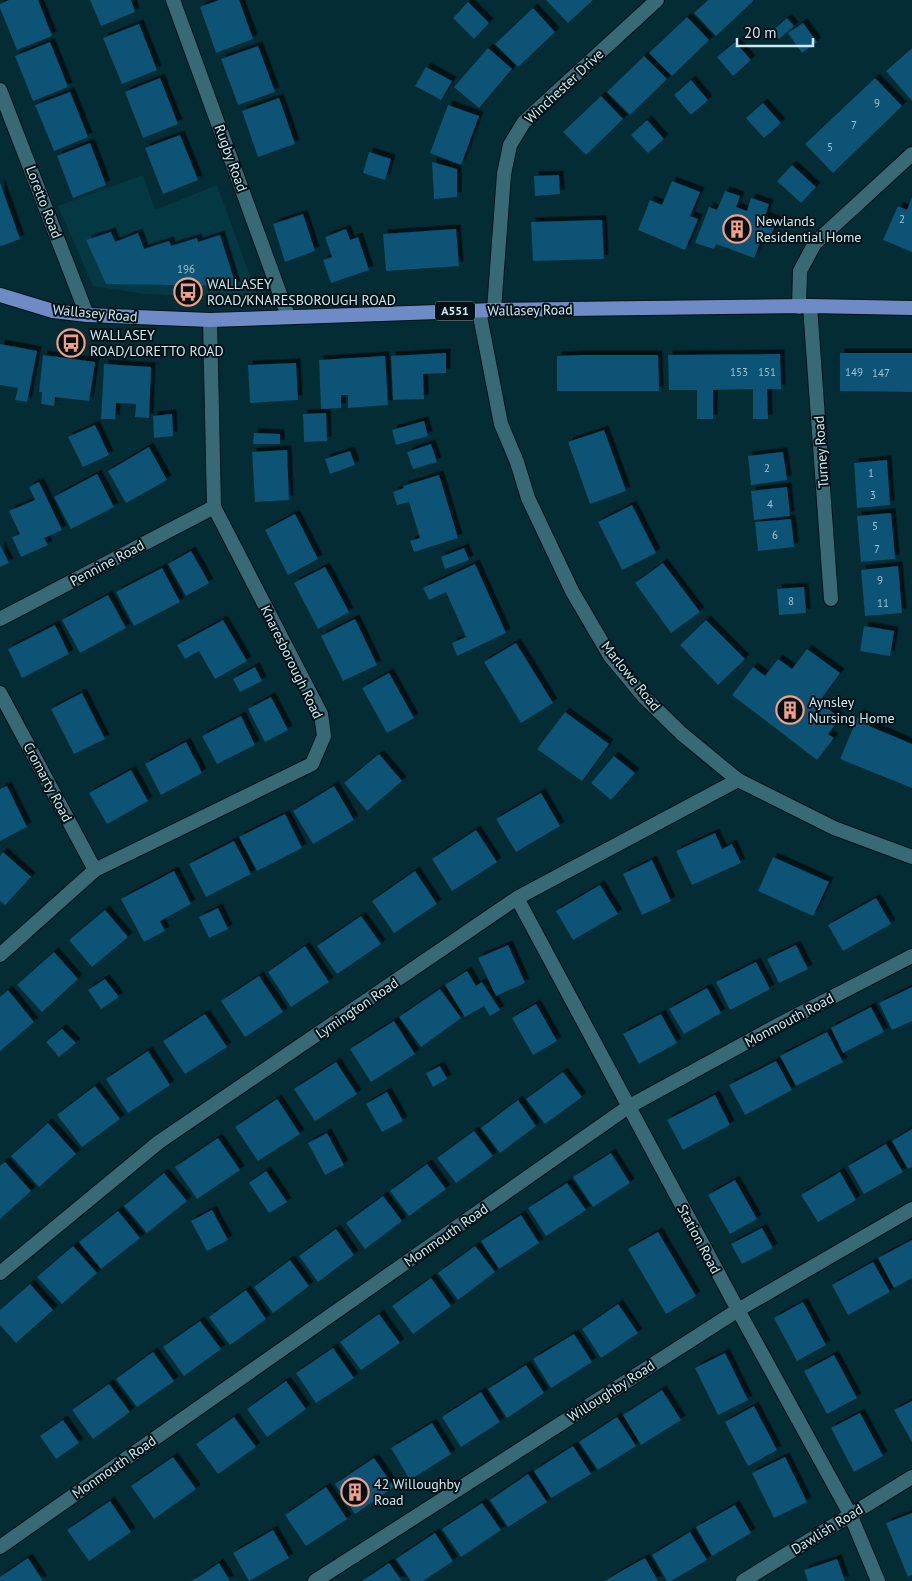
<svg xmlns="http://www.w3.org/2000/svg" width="912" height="1581" font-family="'PT Sans',sans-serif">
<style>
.built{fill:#043944}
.building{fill:#085375;filter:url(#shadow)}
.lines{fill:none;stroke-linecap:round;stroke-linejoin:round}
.minor-casing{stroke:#001319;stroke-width:16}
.tertiary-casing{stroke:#001319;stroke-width:16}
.primary-casing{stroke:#001319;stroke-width:16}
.minor{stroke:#386a76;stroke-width:14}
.tertiary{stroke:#386a76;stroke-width:14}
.primary{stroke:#6f8bc6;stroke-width:14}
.labels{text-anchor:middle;stroke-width:4;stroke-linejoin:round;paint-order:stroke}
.number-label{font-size:11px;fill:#9cc3d0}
.shield{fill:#011217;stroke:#90a8ae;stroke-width:1}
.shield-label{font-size:12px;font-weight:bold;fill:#cee8ef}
.street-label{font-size:14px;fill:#cee8ef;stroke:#011217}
.poi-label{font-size:14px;fill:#cee8ef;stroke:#011217;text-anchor:start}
</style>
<defs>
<filter id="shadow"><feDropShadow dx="4.5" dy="-4.5" stdDeviation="0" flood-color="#0009"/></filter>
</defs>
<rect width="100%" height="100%" fill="#032c35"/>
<path class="built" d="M143,175L155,210L217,185L258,298L144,294L93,286L58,206Z"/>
<path class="building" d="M9,0H38L52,36L17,50L0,8V4Z
M90,0H131L135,12L101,26Z
M219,0H239L253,39L216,53L200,7Z
M546,0H593L568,23Z
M708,0H753V1L716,36L694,13Z
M468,2L489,23L474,39L453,18Z
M533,8L555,32L518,67L495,44Z
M687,17L709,40L672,76L649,53Z
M787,18L794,26L779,39L772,31Z
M803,23L817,42L802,53L788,33Z
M139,24L157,70L122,84L103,38Z
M50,42L68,87L33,101L15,56Z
M735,42L751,60L733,76L717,57Z
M258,46L275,92L238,105L221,59Z
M488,48L512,69L479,108L454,87Z
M912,48V101L886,71Z
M644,56L667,79L630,115L607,92Z
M426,67L452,81L441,100L415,86Z
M160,78L178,124L143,138L125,92Z
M875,78L902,106L833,173L805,144Z
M691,80L708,100L691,115L674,95Z
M70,92L88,137L54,151L35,105Z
M601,96L623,119L586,155L563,132Z
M279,98L295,144L258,157L242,111Z
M763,103L781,123L764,138L746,118Z
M448,105L479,116L461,165L430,153Z
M647,120L664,139L648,153L631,135Z
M180,135L198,180L163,194L145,148Z
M90,143L106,185L73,198L57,156Z
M369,152L391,159L385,180L363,173Z
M432,162L457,169V197L434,199Z
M792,165L816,187L801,203L777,181Z
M559,175L560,194L535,196L534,176Z
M672,181L700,192L690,216L698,219L685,250L638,230L650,200L662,205Z
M0,183L20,239L2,246H0Z
M725,191L740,196L736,207L747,211L751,198L769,204L765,216L777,221L769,240L762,238L754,258L716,244L714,249L695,243L709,207L717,210Z
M912,197V252L883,240L898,206L907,210Z
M303,214L315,251L285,262L273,224Z
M602,220L604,259L533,261L531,222Z
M346,229L350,240L358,237L369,270L331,283L323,260L332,257L325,237Z
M456,229L459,266L386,271L383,234Z
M111,232L115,242L138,233L144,249L169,241L171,246L197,238L198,242L220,235L236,286L106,284L86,240Z
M0,344L37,351L27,402L15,400L18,388L0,385Z
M446,353V373L423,374L424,399L393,400L391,356Z
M840,353H912V392L840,391Z
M780,354L781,389H767L768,419H753V389L713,390V419H697V390H669L668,355Z
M43,355L95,362L89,401L55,397L54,406L41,404L42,392H39Z
M582,355H658L659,391H557V356Z
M385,356L388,405L348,408V395H341V408L321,409L319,360Z
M296,363L298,400L250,403L248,365Z
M104,364L151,367L149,418L135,417L136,404L116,403L115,419H101Z
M326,413L327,441L304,442L303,414Z
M172,414L173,436L154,438L153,416Z
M424,421L428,436L396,445L392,430Z
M95,425L109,455L83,467L68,437Z
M604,430L626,491L590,504L568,442Z
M254,433L280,434V444H253Z
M431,444L437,462L413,469L407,452Z
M149,447L167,480L126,503L108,471Z
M287,450L289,500L255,502L252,452Z
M350,451L355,465L330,474L325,459Z
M783,452L787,480L751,485L748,456Z
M887,460L890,505L857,508L854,463Z
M97,474L114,507L71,529L54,497Z
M439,475L458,538L414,552L410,541L420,538L409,502L397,505L393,492L404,488L403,486Z
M39,482L62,530L44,538L48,545L21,557L12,537L20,534L9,511L35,500L29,487Z
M787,487L790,516L754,520L751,491Z
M632,505L656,553L622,570L598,522Z
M891,513L895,559L861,562L857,516Z
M295,514L318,559L288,575L265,530Z
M791,519L794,547L758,551L755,522Z
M0,545L9,563L0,567Z
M464,548L469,560L445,569L441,557Z
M191,551L209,583L186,596L168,564Z
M663,563L700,612L671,633L635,583Z
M475,564L506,633L457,656L452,643L466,637L446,592L429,600L423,588Z
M898,566L902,613L865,616L861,570Z
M325,567L349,612L318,629L294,583Z
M162,568L180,602L134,626L116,592Z
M804,587L806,613L779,615L777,589Z
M108,595L126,628L80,653L62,620Z
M355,619L377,665L343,681L321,636Z
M223,620L247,661L215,679L199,651L185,659L177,645Z
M706,620L745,659L718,685L680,645Z
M55,625L69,654L22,678L8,649Z
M864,626L894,631L890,656L860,651Z
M516,643L553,703L521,723L484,662Z
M807,649L840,673L819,702L840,718L828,734L834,738L817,760L732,695L753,667L765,676L778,659L792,669Z
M255,667L262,681L240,692L233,679Z
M389,673L414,718L387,733L362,688Z
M82,693L105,739L74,754L51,709Z
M271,697L288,730L265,742L248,709Z
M565,712L609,744L582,781L537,749Z
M859,714L871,719L869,726L912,744V788L840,759Z
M241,716L255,745L217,764L202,736Z
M186,742L202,773L161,795L145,764Z
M379,754L402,781L367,811L344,783Z
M614,756L635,773L611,800L591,783Z
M131,770L148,801L107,824L89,793Z
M7,786L27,827L0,841V789Z
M334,786L354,820L313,844L293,811Z
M541,793L560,826L516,852L496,819Z
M285,814L302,848L257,871L239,837Z
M476,830L497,862L452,891L432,859Z
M715,833L722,849L732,844L741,863L692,885L676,851Z
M234,841L251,874L206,897L189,864Z
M3,852L31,877L5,905L0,901V856Z
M773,857L829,882L813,916L758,891Z
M652,860L671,901L642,915L623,874Z
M174,871L191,904L160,921L165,931L144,942L121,899Z
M415,871L437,904L394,933L372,901Z
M600,885L618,914L573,940L556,911Z
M876,898L891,924L843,951L828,925Z
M218,908L228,929L209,938L199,917Z
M105,910L128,937L92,967L69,940Z
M361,916L381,944L337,974L317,946Z
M508,945L525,983L496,996L478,958Z
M796,945L808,969L779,983L767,959Z
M305,946L329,982L291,1007L268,972Z
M54,952L78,979L42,1012L17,985Z
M756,962L770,989L730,1010L716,982Z
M467,971L476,986L482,982L500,1010L490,1016L484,1006L465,1017L445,985Z
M259,976L283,1012L245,1037L221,1001Z
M105,979L119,997L101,1009L88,990Z
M912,987V1021L892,1030L879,1003Z
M707,988L721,1013L684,1034L669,1009Z
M440,989L461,1018L421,1047L399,1017Z
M8,990L34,1022L0,1051V997Z
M536,1004L557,1041L533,1055L512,1018Z
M871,1007L884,1032L843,1053L831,1028Z
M205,1014L227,1047L185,1074L163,1041Z
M661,1014L677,1043L639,1064L623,1034Z
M394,1021L415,1054L371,1082L350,1049Z
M62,1029L76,1043L59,1057L46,1042Z
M827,1032L843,1062L796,1086L780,1056Z
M148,1051L170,1085L128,1113L106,1079Z
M776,1061L792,1090L745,1115L729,1085Z
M336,1062L357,1094L315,1121L294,1089Z
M440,1066L447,1079L433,1087L426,1073Z
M563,1072L582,1097L545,1124L526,1099Z
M95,1086L120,1119L82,1147L57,1115Z
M387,1092L403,1121L382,1132L366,1104Z
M715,1095L730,1125L683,1150L667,1120Z
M277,1099L300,1134L258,1161L235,1127Z
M518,1100L536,1126L500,1153L481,1128Z
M48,1123L76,1154L39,1187L11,1156Z
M912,1129V1167L908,1169L892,1141Z
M474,1131L493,1156L456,1183L437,1158Z
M327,1133L344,1165L325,1175L308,1143Z
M218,1138L240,1170L197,1199L175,1167Z
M886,1144L903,1172L864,1194L848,1166Z
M611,1153L630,1183L593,1207L573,1177Z
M5,1162L31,1191L0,1219V1166Z
M427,1164L446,1189L409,1216L390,1191Z
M266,1171L287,1202L269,1213L249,1183Z
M840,1172L856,1200L818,1222L801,1195Z
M164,1173L187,1201L147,1233L124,1206Z
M735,1180L757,1219L730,1234L708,1195Z
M567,1183L586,1210L546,1236L528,1208Z
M383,1196L402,1221L365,1249L346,1223Z
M212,1210L228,1240L207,1251L191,1221Z
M118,1211L140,1238L101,1269L79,1242Z
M521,1215L539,1243L499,1269L481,1241Z
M762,1228L773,1248L742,1264L731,1244Z
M336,1229L354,1255L318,1282L299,1256Z
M658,1232L696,1296L666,1314L628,1249Z
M912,1240V1278L894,1288L878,1258Z
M73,1246L97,1273L62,1304L37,1277Z
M475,1246L495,1272L458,1300L438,1273Z
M290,1260L309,1286L273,1313L254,1287Z
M873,1262L890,1292L848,1315L832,1285Z
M431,1278L451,1306L413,1334L392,1306Z
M30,1284L53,1310L16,1343L0,1325V1310Z
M246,1290L266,1319L230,1345L209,1317Z
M803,1302L826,1345L797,1361L774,1318Z
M618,1304L638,1333L601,1358L582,1329Z
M379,1314L400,1343L361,1370L340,1342Z
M200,1321L221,1349L184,1376L163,1347Z
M574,1334L592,1362L551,1388L533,1359Z
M333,1348L354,1378L316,1403L296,1373Z
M153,1352L174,1381L137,1407L116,1379Z
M725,1353L748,1400L718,1415L695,1368Z
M834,1355L857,1398L827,1414L804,1371Z
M526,1365L544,1393L507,1418L488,1389Z
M286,1381L306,1409L267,1437L247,1409Z
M109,1384L130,1412L93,1439L72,1410Z
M662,1390L681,1420L641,1445L623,1415Z
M481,1392L500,1422L461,1447L442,1417Z
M912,1401V1442L894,1410Z
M754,1406L777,1450L748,1466L725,1422Z
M860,1413L883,1456L854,1472L831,1428Z
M234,1417L256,1447L218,1474L196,1444Z
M617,1417L636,1446L598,1470L579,1442Z
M63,1420L79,1443L56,1459L40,1436Z
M432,1423L451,1454L410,1480L391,1448Z
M573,1446L591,1474L551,1498L534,1471Z
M173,1457L196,1489L154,1519L131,1486Z
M785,1457L807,1502L774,1518L752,1473Z
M374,1458L394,1487L355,1514L335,1484Z
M528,1474L547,1502L508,1527L490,1500Z
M326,1487L347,1519L306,1546L285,1515Z
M110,1501L131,1532L89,1561L67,1530Z
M482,1503L501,1530L461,1557L442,1529Z
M735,1505L751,1533L712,1556L696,1527Z
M912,1513V1575L908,1577L886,1523Z
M273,1530L289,1558L249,1581L233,1553Z
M690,1532L707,1560L671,1581H667L652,1555Z
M435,1533L453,1561L423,1581H411L396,1559Z
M28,1558L43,1581H0V1577Z
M645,1558L658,1581H605L625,1569Z
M837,1559L845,1581H808L804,1570Z
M219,1563L230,1581H191L200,1576Z
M389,1563L402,1581H362Z"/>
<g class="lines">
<g class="minor-casing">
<path id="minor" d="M173,0L288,316
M0,90L87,315
M810,306L831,599
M799,307L800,271L815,243L912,154
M494,310L504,174L510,145L524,122L657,0
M0,619L214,507
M0,693L95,870
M517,898L738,1310L850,1514L878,1581
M0,955L95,870L312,764L324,736L321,714L214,507L210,320
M0,1273L159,1142L517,898L738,780
M0,1547L628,1107L780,1024L912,956
M315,1581L738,1310L912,1209
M743,1581L912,1477"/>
</g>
<g class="tertiary-casing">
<path id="tertiary" d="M479,311L501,424L517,462L528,498L572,591L610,656L644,697L682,734L738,780L834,828L912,857"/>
</g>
<g class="primary-casing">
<path id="primary" d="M0,295L53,311L87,315L210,320L494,310L810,306L912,308"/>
</g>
<use href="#minor" class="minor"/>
<use href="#tertiary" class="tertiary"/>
<use href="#primary" class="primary"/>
</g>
<defs>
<g id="building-ring" transform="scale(1.4375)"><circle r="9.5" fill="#011217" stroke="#f49e87" stroke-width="1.5"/><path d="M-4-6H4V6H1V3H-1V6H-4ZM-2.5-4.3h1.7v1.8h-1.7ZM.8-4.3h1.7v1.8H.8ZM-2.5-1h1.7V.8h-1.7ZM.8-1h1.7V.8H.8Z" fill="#f49e87"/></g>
<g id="bus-ring" transform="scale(1.4375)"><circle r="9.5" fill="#011217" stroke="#f49e87" stroke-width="1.5"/><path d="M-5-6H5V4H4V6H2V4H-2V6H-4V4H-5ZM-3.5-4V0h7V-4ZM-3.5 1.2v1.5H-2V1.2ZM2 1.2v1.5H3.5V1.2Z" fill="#f49e87"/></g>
</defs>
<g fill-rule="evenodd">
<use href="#building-ring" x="737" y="229"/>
<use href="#bus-ring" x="188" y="292"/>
<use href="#bus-ring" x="71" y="343"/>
<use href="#building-ring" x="790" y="710"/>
<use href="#building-ring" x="355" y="1492"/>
</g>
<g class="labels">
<g class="number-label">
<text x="877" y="107">9</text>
<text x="854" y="129">7</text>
<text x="830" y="151">5</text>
<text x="902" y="223">2</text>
<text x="186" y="273">196</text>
<text x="739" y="376">153</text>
<text x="767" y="376">151</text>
<text x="854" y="376">149</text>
<text x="881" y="377">147</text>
<text x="767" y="472">2</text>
<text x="871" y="477">1</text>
<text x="873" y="499">3</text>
<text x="770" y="508">4</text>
<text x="875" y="530">5</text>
<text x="775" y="539">6</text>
<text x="877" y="553">7</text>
<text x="880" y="584">9</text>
<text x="791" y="605">8</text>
<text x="883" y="607">11</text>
</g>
<rect class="shield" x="435" y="301.5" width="40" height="19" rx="4"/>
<g class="shield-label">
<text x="455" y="315">A551</text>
</g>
<g class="street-label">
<text transform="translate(564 86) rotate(-43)" y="5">Winchester Drive</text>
<text transform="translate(231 158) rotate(70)" y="5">Rugby Road</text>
<text transform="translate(44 202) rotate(69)" y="5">Loretto Road</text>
<text transform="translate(530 310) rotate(-1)" y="5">Wallasey Road</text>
<text transform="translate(95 313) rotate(5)" y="5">Wallasey Road</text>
<text transform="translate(821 452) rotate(-94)" y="5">Turney Road</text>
<text transform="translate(107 563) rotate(-28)" y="5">Pennine Road</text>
<text transform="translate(292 662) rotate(64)" y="5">Knaresborough Road</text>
<text transform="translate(631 676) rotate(51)" y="5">Marlowe Road</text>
<text transform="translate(48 782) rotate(62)" y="5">Cromarty Road</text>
<text transform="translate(357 1008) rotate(-34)" y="5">Lymington Road</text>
<text transform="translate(789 1020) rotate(-28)" y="5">Monmouth Road</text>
<text transform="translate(446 1235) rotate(-35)" y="5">Monmouth Road</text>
<text transform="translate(699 1239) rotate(62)" y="5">Station Road</text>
<text transform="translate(611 1391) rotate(-33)" y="5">Willoughby Road</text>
<text transform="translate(114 1467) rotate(-35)" y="5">Monmouth Road</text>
<text transform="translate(827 1529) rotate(-32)" y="5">Dawlish Road</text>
</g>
<g class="poi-label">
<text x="756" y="226">Newlands<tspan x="756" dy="16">Residential Home</tspan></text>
<text x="207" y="289">WALLASEY<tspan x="207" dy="16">ROAD/KNARESBOROUGH ROAD</tspan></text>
<text x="90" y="340">WALLASEY<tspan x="90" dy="16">ROAD/LORETTO ROAD</tspan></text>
<text x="809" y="707">Aynsley<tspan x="809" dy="16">Nursing Home</tspan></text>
<text x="374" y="1489">42 Willoughby<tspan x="374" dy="16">Road</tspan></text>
</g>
</g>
<path d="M737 38v8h76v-8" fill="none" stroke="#cee8ef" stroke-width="2.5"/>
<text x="744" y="38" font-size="15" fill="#cee8ef" stroke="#011217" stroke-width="4" paint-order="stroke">20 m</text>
</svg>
